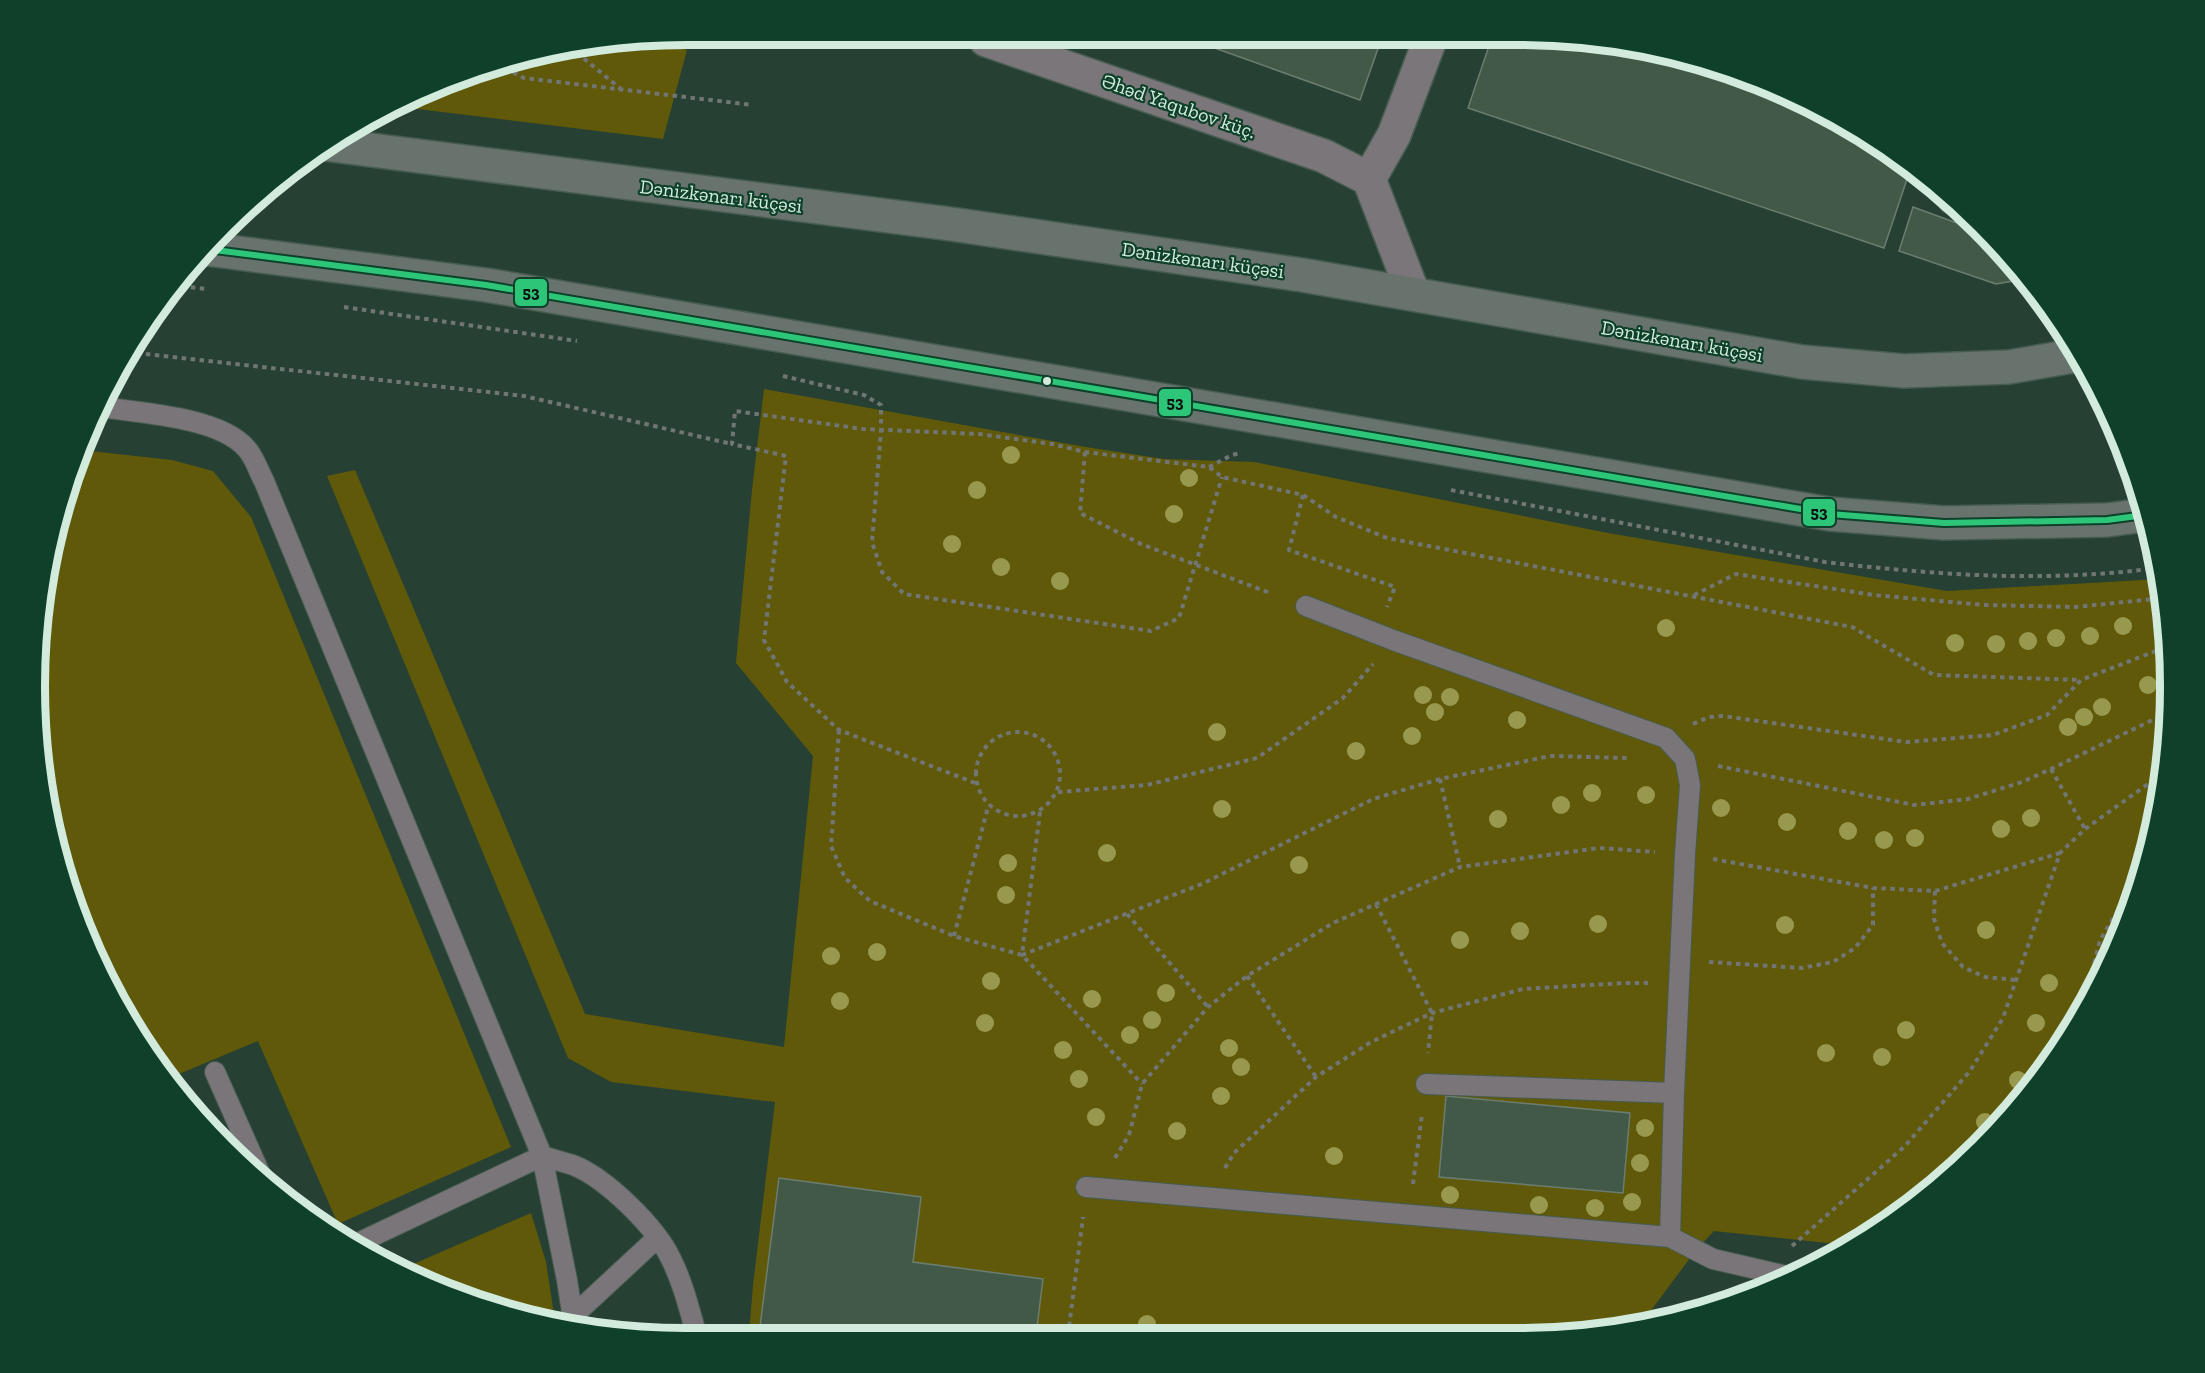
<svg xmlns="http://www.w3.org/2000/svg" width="2205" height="1373" font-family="'Zilla Slab',serif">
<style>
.green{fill:#60590a}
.building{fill:#435947;stroke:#6b7d70;stroke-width:1.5}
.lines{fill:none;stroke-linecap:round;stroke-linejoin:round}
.lane-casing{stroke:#475c51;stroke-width:22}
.secondary-casing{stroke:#475c51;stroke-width:36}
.highway-casing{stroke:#475c51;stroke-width:36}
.path{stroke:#717574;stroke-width:4;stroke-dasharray:4.5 4.5;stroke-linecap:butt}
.lane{stroke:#7a7579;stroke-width:20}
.secondary{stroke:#7a767a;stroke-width:33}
.highway{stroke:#69736e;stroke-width:33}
.bus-1-casing{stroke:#0e402a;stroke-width:10}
.bus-1{stroke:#2dc577;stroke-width:6}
.tree{fill:#98994e}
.bus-dot{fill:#d2ebdc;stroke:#0e402a;stroke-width:2}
.labels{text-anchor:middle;stroke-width:4.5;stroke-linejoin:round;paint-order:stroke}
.street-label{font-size:20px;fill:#d2ebdc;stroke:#0e402a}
.rim{fill:none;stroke:#d2ebdc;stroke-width:8}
.line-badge{stroke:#0e402a;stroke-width:2}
.pale-badge-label{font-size:16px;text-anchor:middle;font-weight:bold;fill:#111}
</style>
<rect width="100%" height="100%" fill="#264033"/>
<path class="green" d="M601,40H659L687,50L663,139L401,107L477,69Z
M764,389L1086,447L1164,459L1254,462L1608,533L1947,591L2160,579L2165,602L2169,729L2148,856L2103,975L2036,1084L1948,1177L1846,1245L1714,1231L1696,1250L1641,1324L1561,1337L749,1334L753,1285L775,1102L611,1082L568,1058L327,476L355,470L585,1014L784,1047L813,756L736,663L752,490Z
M81,450L172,460L213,471L251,517L511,1147L338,1224L258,1041L167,1079L145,1049L102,975L57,856L40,771L36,644L69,477Z
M531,1213L546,1262L555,1321L437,1289L402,1269Z"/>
<path class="building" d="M1192,40H1381L1360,100Z
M1491,40H1603L1768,84L1911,167L1884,248L1468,108Z
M1913,207L1976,230L1977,227L2009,257L2025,279L1996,284L1899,251Z
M1446,1096L1630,1113L1623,1193L1439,1177Z
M779,1178L921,1197L913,1262L1043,1279L1036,1335L759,1334Z"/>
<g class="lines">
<g class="lane-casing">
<path id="lane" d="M1949,203L1950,202
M101,407C141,413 219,417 246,448C254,456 258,470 264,481L542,1156L567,1280L574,1325
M215,1072L262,1178
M1426,1084L1674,1093
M1086,1187L1670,1237L1674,1093L1685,854L1690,785L1685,759L1666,738L1393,640L1306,606
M1670,1237L1713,1259L1791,1277
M358,1243L542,1156C552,1159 563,1162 573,1165C606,1178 656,1227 671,1259C683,1283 689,1308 696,1333
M573,1316L657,1238"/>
</g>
<g class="secondary-casing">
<path id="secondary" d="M986,40L1324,156L1369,179
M1369,179L1394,135L1430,40
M1369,179L1413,293"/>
</g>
<g class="highway-casing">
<path id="highway" d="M324,144L951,224L1302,275L1802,362L1904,371L2009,367L2079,355
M207,249L486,285L1830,514L1944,523L2107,520L2145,515"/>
</g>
<path class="path" d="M570,47L622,90
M497,64L524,78L753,105
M173,285L206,289
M344,307L577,341
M128,352L524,396L732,444
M783,376L864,395L881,405V431L872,542L882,572L904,594L1151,631L1179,618L1222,477
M1085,452L1080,513L1141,544L1270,593
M1209,467L1232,455L1241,453
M1451,490L1825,562C1936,575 2046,583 2157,568
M1303,495L1289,550L1395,587L1387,607
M1694,595L1736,574L1874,595L1984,605L2075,607L2164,598
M1693,724L1709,717L1723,716L1906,742L1993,735L2047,715L2081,680L2166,647
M839,730L831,846L845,878L870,901L954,936L1022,955L1142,1084
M976 774a42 42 0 1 1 84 0a42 42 0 1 1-84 0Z
M1718,766L1914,805L1968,799L2022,782L2051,769L2169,712
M2051,769L2085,829
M1440,779L1460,867
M975,783L839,730L787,682L764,640L786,456L732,444L735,411L863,429L979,434L1052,444L1085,452L1209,467L1222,477L1303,495L1336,517L1387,538L1852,627L1934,675L2081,680
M1058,792L1147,785L1257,758L1343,698L1373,664
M1040,812L1022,955L1204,883L1373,799L1440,779L1550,756L1627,758
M1713,859L1873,888L1935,891L2060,853
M1935,891L1934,919L1942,943L1963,967L1985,977L2016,980
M1376,904L1432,1013L1428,1053
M1127,914L1208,1007
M954,936L988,807
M1709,962L1802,968L1833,962L1855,948L1873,925V888
M1247,976L1316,1077
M2083,1007L2100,940L2129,892L2139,879
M1115,1158L1129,1135L1142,1084L1208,1007L1247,976L1333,923L1460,867L1599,848L1655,852
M1225,1168L1234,1153L1316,1077L1371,1042L1432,1013L1523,989L1623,983H1648
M1413,1184L1422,1114
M1792,1246L1905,1146L1970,1071L2003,1018L2060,853L2085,829L2162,774
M1068,1335L1083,1217"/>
<use href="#lane" class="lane"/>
<use href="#secondary" class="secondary"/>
<use href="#highway" class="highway"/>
<g class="bus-1-casing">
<path id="bus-1" d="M207,249L486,285L1830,514L1944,523L2107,520L2145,515"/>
</g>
<use href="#bus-1" class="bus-1"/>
</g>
<g class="tree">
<circle cx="1011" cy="455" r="9"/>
<circle cx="1189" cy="478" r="9"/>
<circle cx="977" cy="490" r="9"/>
<circle cx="1174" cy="514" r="9"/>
<circle cx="952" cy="544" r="9"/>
<circle cx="1001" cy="567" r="9"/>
<circle cx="1060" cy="581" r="9"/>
<circle cx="2123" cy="626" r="9"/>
<circle cx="1666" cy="628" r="9"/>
<circle cx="2090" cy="636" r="9"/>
<circle cx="2056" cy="638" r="9"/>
<circle cx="2028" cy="641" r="9"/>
<circle cx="1955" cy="643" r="9"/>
<circle cx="1996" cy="644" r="9"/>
<circle cx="2148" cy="685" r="9"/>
<circle cx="1423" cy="695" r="9"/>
<circle cx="1450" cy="697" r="9"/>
<circle cx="2102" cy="707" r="9"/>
<circle cx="1435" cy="712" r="9"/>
<circle cx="2084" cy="717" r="9"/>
<circle cx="1517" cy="720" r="9"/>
<circle cx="2068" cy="727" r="9"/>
<circle cx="1217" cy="732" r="9"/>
<circle cx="1412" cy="736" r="9"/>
<circle cx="1356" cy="751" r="9"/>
<circle cx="1592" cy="793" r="9"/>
<circle cx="1646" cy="795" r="9"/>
<circle cx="1561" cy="805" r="9"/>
<circle cx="1721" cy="808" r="9"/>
<circle cx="1222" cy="809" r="9"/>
<circle cx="2031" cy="818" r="9"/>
<circle cx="1498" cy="819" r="9"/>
<circle cx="1787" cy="822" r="9"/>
<circle cx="2001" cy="829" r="9"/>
<circle cx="1848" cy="831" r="9"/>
<circle cx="1915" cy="838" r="9"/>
<circle cx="1884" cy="840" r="9"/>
<circle cx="1107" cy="853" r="9"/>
<circle cx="1008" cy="863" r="9"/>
<circle cx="1299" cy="865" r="9"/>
<circle cx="1006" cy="895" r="9"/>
<circle cx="1598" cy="924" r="9"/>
<circle cx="1785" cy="925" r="9"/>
<circle cx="1986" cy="930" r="9"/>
<circle cx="1520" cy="931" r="9"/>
<circle cx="1460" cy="940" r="9"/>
<circle cx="877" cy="952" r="9"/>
<circle cx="831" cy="956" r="9"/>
<circle cx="991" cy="981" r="9"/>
<circle cx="2049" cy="983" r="9"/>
<circle cx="1166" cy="993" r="9"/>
<circle cx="1092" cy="999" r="9"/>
<circle cx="840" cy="1001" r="9"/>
<circle cx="1152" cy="1020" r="9"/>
<circle cx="985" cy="1023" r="9"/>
<circle cx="2036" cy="1023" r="9"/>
<circle cx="1906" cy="1030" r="9"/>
<circle cx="1130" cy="1035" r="9"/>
<circle cx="1229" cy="1048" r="9"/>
<circle cx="1063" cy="1050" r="9"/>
<circle cx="1826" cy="1053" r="9"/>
<circle cx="1882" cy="1057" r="9"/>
<circle cx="1241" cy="1067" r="9"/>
<circle cx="1079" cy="1079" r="9"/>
<circle cx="2018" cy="1080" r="9"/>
<circle cx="1221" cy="1096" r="9"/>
<circle cx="1096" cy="1117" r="9"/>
<circle cx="1985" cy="1122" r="9"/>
<circle cx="1645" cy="1128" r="9"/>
<circle cx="1177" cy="1131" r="9"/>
<circle cx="1334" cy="1156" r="9"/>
<circle cx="1640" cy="1163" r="9"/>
<circle cx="1450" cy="1195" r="9"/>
<circle cx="1632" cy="1202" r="9"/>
<circle cx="1539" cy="1205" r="9"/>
<circle cx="1595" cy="1208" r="9"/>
<circle cx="1147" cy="1324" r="9"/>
</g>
<circle class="bus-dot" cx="1047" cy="381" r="5"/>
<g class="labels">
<g class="street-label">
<text transform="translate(1179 106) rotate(19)" y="7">Əhəd Yaqubov küç.</text>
<text transform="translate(721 196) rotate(7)" y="7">Dənizkənarı küçəsi</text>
<text transform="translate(1203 260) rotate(8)" y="7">Dənizkənarı küçəsi</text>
<text transform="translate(1682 341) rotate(10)" y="7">Dənizkənarı küçəsi</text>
</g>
</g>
<path d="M0 0H2205V1373H0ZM686 45H1519A641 641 0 0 1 2160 686V687A641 641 0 0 1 1519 1328H686A641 641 0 0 1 45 687V686A641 641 0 0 1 686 45Z" fill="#0e402a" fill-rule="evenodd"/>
<path class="rim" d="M686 45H1519A641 641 0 0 1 2160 686V687A641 641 0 0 1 1519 1328H686A641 641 0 0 1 45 687V686A641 641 0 0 1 686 45Z"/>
<g class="line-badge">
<rect x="514" y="278" width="34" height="29" rx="6" fill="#2dc577"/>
<rect x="1158" y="388" width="34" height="29" rx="6" fill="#2dc577"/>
<rect x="1802" y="498" width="34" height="29" rx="6" fill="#2dc577"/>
</g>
<g class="pale-badge-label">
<text x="531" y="298">53</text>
<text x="1175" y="408">53</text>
<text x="1819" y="518">53</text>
</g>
</svg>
